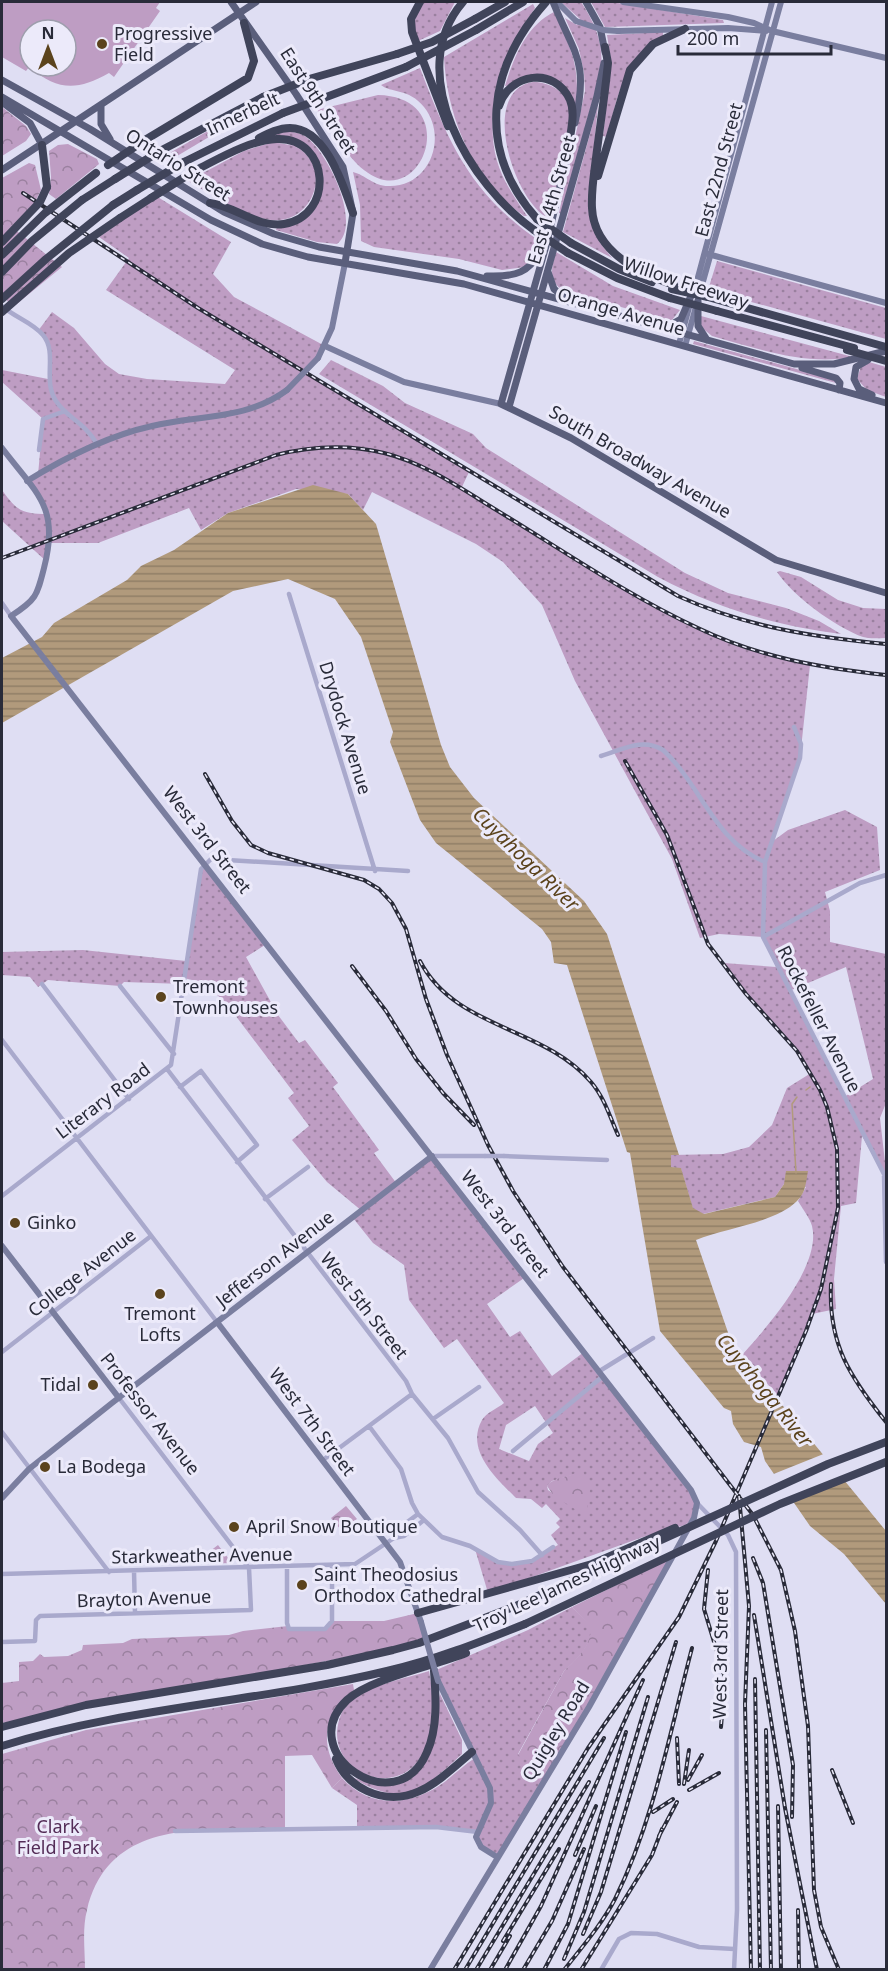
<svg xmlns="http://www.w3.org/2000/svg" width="888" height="1971" font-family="'Noto Sans',sans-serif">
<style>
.grass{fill:url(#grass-dots);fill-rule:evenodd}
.forest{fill:url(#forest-crowns)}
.pitch{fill:#be9dc3;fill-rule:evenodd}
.water{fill:url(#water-rules)}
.pier{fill:#dfdef3}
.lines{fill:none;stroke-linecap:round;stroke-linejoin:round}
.stream{stroke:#b19a7c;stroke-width:1.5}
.street{stroke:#a9a9cc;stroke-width:4.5}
.secondary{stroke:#7a7e9f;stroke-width:6}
.primary{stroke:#5a5e7b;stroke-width:7}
.highway{stroke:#40445a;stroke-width:8}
.rail-casing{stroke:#292b39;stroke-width:4}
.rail{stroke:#eceafa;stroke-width:1.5;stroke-dasharray:4.5;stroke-linecap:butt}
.street-bridge{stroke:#a9a9cc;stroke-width:4.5}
.secondary-bridge{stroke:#7a7e9f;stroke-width:6}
.highway-bridge{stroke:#40445a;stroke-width:8}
.poi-dot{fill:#5b431d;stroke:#eceafa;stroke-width:2}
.labels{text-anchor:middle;stroke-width:6;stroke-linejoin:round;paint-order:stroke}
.poi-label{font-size:18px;fill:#292b39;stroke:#eceafa;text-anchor:start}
.street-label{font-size:18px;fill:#292b39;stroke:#eceafa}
.park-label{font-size:18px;fill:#532c57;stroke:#eceafa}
.water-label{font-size:20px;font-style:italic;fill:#5b431d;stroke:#eceafa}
</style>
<defs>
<pattern id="grass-dots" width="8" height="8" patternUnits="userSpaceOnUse" patternTransform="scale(1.5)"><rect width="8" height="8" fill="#be9dc3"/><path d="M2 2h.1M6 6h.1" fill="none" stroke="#9a809f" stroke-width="1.8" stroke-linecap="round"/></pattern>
<pattern id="forest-crowns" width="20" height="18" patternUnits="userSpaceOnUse" patternTransform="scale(1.5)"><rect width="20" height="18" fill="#be9dc3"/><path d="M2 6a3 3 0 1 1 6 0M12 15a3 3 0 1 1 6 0" fill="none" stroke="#9a809f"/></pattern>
<pattern id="water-rules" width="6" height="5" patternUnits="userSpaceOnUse" patternTransform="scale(1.5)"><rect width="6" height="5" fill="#b19a7c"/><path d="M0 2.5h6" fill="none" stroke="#907e67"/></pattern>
</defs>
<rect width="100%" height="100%" fill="#dfdef3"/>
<path class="grass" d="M423,2H455L440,31L418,41C411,26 415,15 423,2Z
M561,2H581C595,23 604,44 601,70L561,214L559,213L585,91L584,73L579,49L565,18L577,25L580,19Z
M591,2H612L723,20L724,23L605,27Z
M533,4L535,8L523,26L493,111C490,159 501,178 527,216H524C473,180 447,118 444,57Z
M554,12C572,51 580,65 576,108L551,78L505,86C514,57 526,26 554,12Z
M663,32V36C622,63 619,92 607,137L603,136L611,60L607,35Z
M420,68C449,144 471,195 541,242L536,254L525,267L502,270L459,259L374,247L361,241L360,205L353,172C366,175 374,187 390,186C430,186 448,137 424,107C409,88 390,93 381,85Z
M533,82C547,82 565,90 569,105C574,120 555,204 548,218C514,201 478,91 533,82Z
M378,95C465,97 421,216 364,170C347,157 331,128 317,110Z
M274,99L277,104L214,134L167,162L161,158L213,128Z
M598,105L589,198L600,243L612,258L563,232Z
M280,132C288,132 295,131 303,135C327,148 363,225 337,244L317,242L276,230L277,227L315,207L316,157L273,136Z
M273,142C282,144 292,144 300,149C333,173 310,225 271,220C241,216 213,195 188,181L244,151Z
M156,196L231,242L213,274L234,297L325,346L307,374L469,472L461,489C572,556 681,637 810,665L800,758L773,841L788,830L845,810L877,827L880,870L825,892L830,911V942L886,954V1103L880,1118L886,1171L884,1176L862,1136L856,1203L841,1206L834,1279L836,1309L812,1314L778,1396L742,1355C766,1328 822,1266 812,1226C810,1218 802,1208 798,1201L806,1187L784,1184L775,1197L703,1214L693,1209L681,1169L671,1167V1155L723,1154L749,1147L772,1125L787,1088L811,1073L797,1051L746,994L724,963L776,967L763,937L719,934L700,938L672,859L575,681L542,605L503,562L476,544L372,492L363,510L348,494L296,489L228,513L201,530L189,508L98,543H51L46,561L2,521V490C17,511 22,514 48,514L27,481L38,475L43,419L2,382V370L48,379L49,346L38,331L52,312L74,328L105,364L119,374L147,379L225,384L235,370L106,290L129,258L99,237ZM846,967L873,1079L844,1097L789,991Z
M556,252L613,286L680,310L672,320L663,322L646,314L564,291C548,281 551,269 556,252Z
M717,261L886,308V339L708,290Z
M701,316L853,357C806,366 759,349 712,336L701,327Z
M694,341L833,379L836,383L693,344Z
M331,360L383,386L405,403L473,434L486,448L685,573L728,593L786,608L819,621L841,634C773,625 719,609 658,577L319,374Z
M869,362L886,367V397L867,390L857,379L861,366Z
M780,571L801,577L838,600L863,608L886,609V638C879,638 870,639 863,637C835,627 793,596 777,572Z
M206,863L268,943L246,957L278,1015L299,1043L305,1040L338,1083L333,1087L379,1150L374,1153L397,1184L432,1156L527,1276L487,1304L510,1337L520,1331L552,1376L584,1352L695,1498L694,1518L685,1525L643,1537L488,1593L475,1549C491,1561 515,1568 534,1560C542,1556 549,1549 558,1545L551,1535L560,1527L556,1523L560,1519L546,1504L542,1508L531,1499L516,1498C496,1478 465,1450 482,1420C486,1413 498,1408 504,1403L457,1339L444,1348L409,1300L404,1265L373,1243L353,1218L362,1211L327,1182L292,1140L309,1126L288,1098L294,1093L226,1003L204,983L184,978L183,984L124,982L120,986L48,980L38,987L30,977L2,975V952L83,950L186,961L201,869ZM535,1406L553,1433L538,1444L529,1461L499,1449L506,1425ZM576,1474L586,1515L548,1490L547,1486L552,1481Z
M572,1607L592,1626C592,1645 578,1659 564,1671L518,1754L549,1772L497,1857L481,1847L477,1833L457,1828H357V1805L332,1788L342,1778C365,1804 399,1807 430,1791C447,1783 459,1768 475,1758L434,1671L528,1630Z
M429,1671C435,1700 436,1751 409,1770C379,1791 336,1769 337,1732C338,1720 342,1707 352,1700C372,1684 404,1679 429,1671Z
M440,1694L462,1740V1754C422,1791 403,1809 351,1777L376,1785H391L423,1764Z"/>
<path class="forest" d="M2,107L26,126L31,134L26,141L2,156Z
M68,144L97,159L99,164L56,199L49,194L51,177L49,151L58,145Z
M29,163L35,165L41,190L34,204L13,228L62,267L13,307L2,295V178Z
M582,1469L590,1490L586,1516L554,1496L547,1486C554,1476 572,1478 582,1469Z
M346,1506L357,1519L341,1530L331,1518Z
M218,1545L232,1563L193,1564Z
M673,1557L549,1772L518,1755L564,1671C577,1659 592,1645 591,1626L572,1607Z
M418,1613L426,1642L2,1723V1683L19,1681V1662L33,1661L40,1654L44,1657L68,1656L82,1650L83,1645L123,1643L132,1639L229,1635L243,1631L288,1626L289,1629H325L332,1621H384Z
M353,1684L354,1690C323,1716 318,1744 342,1778L332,1788L312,1755L285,1756V1829C211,1830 109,1815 87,1910C82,1929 85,1950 85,1969H2V1754L86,1730Z"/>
<path class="pitch" d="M2,2H160L156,8L160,11L114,77L109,73C77,91 58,91 29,67L26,71L2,57ZM30,30H66V66H30Z
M2,1947L15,1956L21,1969H2Z"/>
<path class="water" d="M313,485L348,494L376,524L441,745L450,767L474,798L584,901L607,934L679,1155H671V1167L681,1168L693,1208L704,1214L775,1197L784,1184L786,1171H808C806,1181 806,1193 797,1201C775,1223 725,1228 696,1240L732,1344L886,1531V1604L844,1554L810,1526L765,1461L761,1447L744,1442L733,1424L731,1411L724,1408L660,1331L630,1153L627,1152L567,965L554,963L551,942L542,929L436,843L420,820L390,742L393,732L361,637L335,599L288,579L233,591L2,723V658L42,637L54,623L127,580L141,566L174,550L228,513Z"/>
<path class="pier" d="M826,1453L848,1480L790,1503L771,1475Z"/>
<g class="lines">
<path class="stream" d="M806,1090L810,1087
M796,1173L792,1104L797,1097"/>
<path class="street" d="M2,306C14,317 32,322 43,335C58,353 42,380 56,401C67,418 84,422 97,444
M39,450L43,419L65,411
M289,594L375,871
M2,603L11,616
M794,727L801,744L800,758L765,862L763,937L886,1178
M601,756C622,750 642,737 663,750C701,785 715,842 765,862
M763,937L860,883L886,875
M42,984L129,1099
M120,986L174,1054
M2,1040L217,1322
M167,1069L406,1381L412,1394L448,1438L478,1492L520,1530L542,1555
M180,1087L201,1071L257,1145L237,1162
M432,1156H485
M504,1156L607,1160
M884,1176L886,1262
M2,1196L171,1065L201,869L211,859L408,871
M265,1199L308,1167
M2,1352L151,1236
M598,1372L653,1338
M433,1419L479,1387
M369,1426L401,1469L412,1503L418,1514L442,1537L470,1546L498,1562L512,1564L532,1561L553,1547
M2,1432L109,1572
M513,1451L602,1377
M323,1460L412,1394
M697,1503L728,1535L736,1552L737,1910L734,1970
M394,1538L398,1529L418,1514
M287,1567V1623L289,1629H325L332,1621V1566
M134,1571L135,1613
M2,1574L355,1564L394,1538L404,1536L424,1520
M2,1642L35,1641L36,1620L40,1616L251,1610L249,1568L119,1398
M175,1831L436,1827L478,1832
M601,1970L619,1939L631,1933L657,1934L699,1947L734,1949"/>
<path class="secondary" d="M557,2L576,21
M623,2L728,17L754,23L772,31L886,58
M618,31L728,28L766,31
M708,254L886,303
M694,292L772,2
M679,344L690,304
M325,346L404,382L501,404
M685,346L781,2
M318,358L332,328L345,263
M2,448C37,494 60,507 44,568C37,596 36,600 11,616L691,1490L697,1503L694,1518L589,1707L430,1970
M27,481C66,457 107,436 152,426C198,415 247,420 287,390
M2,1246L119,1398
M217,1322L400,1562L421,1622
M2,1498L29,1469L112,1403L432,1156
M438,1681L490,1788L491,1803L476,1837L481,1847L497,1857"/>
<path class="primary" d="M231,2L296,94L343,167L353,213L345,263
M553,2C575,56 589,61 575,123
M586,2L600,27L605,52
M2,80L90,129L224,212L274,234L319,247L457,271L794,364H834L886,351
M2,97L211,220L262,244L308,257L464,284L886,403
M2,102L30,123L42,145
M101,106V124L110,139
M570,143L546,246L501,404L571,438L776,560L886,593
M2,170L256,2
M548,272L554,289L566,299
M487,276C514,277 531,274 542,246
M698,301V326L707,340
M665,328L681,319L694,289
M868,360L856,367L854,379L859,389L872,395
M802,368L836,378L840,383L839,390
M509,407L597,96L604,63"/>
<path class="highway" d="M420,2L411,19L412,32L448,126
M463,2C402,73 471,186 534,230
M475,19L505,2
M476,30L523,2
M605,47L608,63C605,94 600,126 596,158C594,174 591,192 592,208C594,251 638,273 674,285
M309,79L397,54
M321,99L406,67
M499,106C509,73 555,66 570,100C576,114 570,132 569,146
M259,138C269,133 279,128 290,128C326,128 343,185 353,213
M145,140L248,78L254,61L244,23
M42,145L47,187
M160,151L263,97
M184,162L283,113
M196,170C220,158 250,140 277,139C330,137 335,216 284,224C257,228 235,206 210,203
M598,176L630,70L653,44L685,29
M82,200L115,179
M113,205L137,190
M120,218L151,198
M537,219C476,150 487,68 546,2
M571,243L619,269L652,282
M568,253L617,278L670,298
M708,297L886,347
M717,311L854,348
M418,1613L592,1564L675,1528
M434,1671C436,1697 438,1728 427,1752C397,1824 292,1752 347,1700C371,1678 434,1666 466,1653
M2,1727L86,1705L327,1665L393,1650L419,1643L516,1606
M2,1746C127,1707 260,1702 387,1671C435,1660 480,1642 525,1624
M336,1759C342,1774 352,1784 367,1791C411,1811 441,1778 472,1752"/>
<g class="rail-casing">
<path id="rail" d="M23,193L198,308L678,596C746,627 813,637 886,644
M2,558L276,455C312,446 347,444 384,453C424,463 459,487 493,508C561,549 627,595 698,628C758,657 821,668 886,675
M205,774L232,821L251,845L268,853L364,880L379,889L392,903L406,929L426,999L447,1055L488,1145L513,1191L563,1267L753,1515L781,1570L795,1631L808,1726L814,1890L821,1927L839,1970
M420,961C455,1029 543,1026 591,1082C604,1097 610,1117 618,1135
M352,966L386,1011L416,1059L443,1093L474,1125
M831,1284C828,1344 850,1377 886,1422
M739,1496L749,1606L745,1704L751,1970
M753,1558L763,1583L793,1765L792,1817
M708,1570L704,1609L725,1678L721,1727
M754,1615L785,1808L817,1970
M755,1679L760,1970
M766,1730L771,1970
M677,1738L679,1784
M832,1770L853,1823
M688,1780L702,1755
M684,1784L689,1750
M689,1790L719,1773
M778,1806L781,1970
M653,1812L673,1799
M659,1836L677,1802
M575,1855L596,1806
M798,1910L799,1970
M583,1934L601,1892L676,1642
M503,1941L559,1849
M564,1959L584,1912L648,1697
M454,1970L588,1748L679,1617L716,1541L806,1331L821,1289L838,1208L837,1149L827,1107L820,1090L797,1051L746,994L708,944L667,835L625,761
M465,1970L604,1738
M476,1970L589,1782
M490,1970L510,1936
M505,1970L541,1906L643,1680
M523,1970L552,1921L584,1849
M544,1970L568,1924L626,1732
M564,1970C582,1947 602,1924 615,1899C654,1820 670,1732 692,1648
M581,1970L652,1855L662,1829"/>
</g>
<use href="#rail" class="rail"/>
<path class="street-bridge" d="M485,1156H504"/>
<path class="secondary-bridge" d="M576,21L603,30L618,31
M287,390L318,358
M421,1622L438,1681"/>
<path class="highway-bridge" d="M397,54L432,42L475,19
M406,67L476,30
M263,97L309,79
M283,113L321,99
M108,165L145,140
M115,179L160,151
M137,190L184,162
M151,198L196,170
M537,219L571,243
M534,230L568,253
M2,242L40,202L47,187
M2,255L45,213L96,173
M2,272L32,241L82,200
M672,289L708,297
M670,298L717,311
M2,299L46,259L113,205
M2,312L69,253L120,218
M847,350L886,361
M516,1606L828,1464L886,1442
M525,1624L780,1504L886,1462"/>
</g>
<g class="poi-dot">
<circle cx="102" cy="44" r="6"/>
<circle cx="161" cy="997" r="6"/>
<circle cx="15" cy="1223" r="6"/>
<circle cx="160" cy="1294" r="6"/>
<circle cx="93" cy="1385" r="6"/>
<circle cx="45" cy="1467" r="6"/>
<circle cx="234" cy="1527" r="6"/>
<circle cx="302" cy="1585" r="6"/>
</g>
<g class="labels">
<g class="poi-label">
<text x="114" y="40">Progressive<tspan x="114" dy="21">Field</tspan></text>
<text x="173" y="993">Tremont<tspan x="173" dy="21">Townhouses</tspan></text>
<text x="27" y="1229">Ginko</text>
<text x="160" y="1320" text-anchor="middle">Tremont<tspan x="160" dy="21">Lofts</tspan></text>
<text x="81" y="1391" text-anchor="end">Tidal</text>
<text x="57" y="1473">La Bodega</text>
<text x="246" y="1533">April Snow Boutique</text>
<text x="314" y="1581">Saint Theodosius<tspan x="314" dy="21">Orthodox Cathedral</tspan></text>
</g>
<g class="street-label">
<text transform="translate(318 101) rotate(57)" y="6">East 9th Street</text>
<text transform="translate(243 114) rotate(-25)" y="6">Innerbelt</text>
<text transform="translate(178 165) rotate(32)" y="6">Ontario Street</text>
<text transform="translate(719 170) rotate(-75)" y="6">East 22nd Street</text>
<text transform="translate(552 200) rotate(-74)" y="6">East 14th Street</text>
<text transform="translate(686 283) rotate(18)" y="6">Willow Freeway</text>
<text transform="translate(621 312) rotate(16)" y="6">Orange Avenue</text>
<text transform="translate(640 462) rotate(30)" y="6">South Broadway Avenue</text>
<text transform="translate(345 728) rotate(73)" y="6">Drydock Avenue</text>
<text transform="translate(207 840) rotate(52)" y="6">West 3rd Street</text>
<text transform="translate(819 1019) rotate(63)" y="6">Rockefeller Avenue</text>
<text transform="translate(103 1101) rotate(-37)" y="6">Literary Road</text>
<text transform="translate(505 1224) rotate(52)" y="6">West 3rd Street</text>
<text transform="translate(275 1259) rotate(-38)" y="6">Jefferson Avenue</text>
<text transform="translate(82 1273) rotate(-38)" y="6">College Avenue</text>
<text transform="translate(364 1306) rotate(52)" y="6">West 5th Street</text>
<text transform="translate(150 1414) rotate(52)" y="6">Professor Avenue</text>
<text transform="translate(312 1422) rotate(53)" y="6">West 7th Street</text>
<text transform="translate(202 1556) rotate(-1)" y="6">Starkweather Avenue</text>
<text transform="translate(567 1584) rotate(-25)" y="6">Troy Lee James Highway</text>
<text transform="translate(144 1599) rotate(-2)" y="6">Brayton Avenue</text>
<text transform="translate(721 1654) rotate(-89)" y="6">West 3rd Street</text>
<text transform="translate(556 1731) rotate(-59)" y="6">Quigley Road</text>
</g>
<g class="park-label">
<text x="58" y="1833">Clark<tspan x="58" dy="21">Field Park</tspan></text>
</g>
<g class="water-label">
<text transform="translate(526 859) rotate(44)" y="7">Cuyahoga River</text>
<text transform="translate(765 1390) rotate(51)" y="7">Cuyahoga River</text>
</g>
</g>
<rect width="888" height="1971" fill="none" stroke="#292b39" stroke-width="6"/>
<g transform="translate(48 48)"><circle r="28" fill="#eceafa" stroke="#9e9ead" stroke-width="1.5"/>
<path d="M0-4.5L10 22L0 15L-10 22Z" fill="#5b431d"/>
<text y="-9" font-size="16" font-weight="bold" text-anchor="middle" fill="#292b39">N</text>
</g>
<path d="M678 45v9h153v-9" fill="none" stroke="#292b39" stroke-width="3"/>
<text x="687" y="45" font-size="18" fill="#292b39" stroke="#eceafa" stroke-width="4.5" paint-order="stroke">200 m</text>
</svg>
